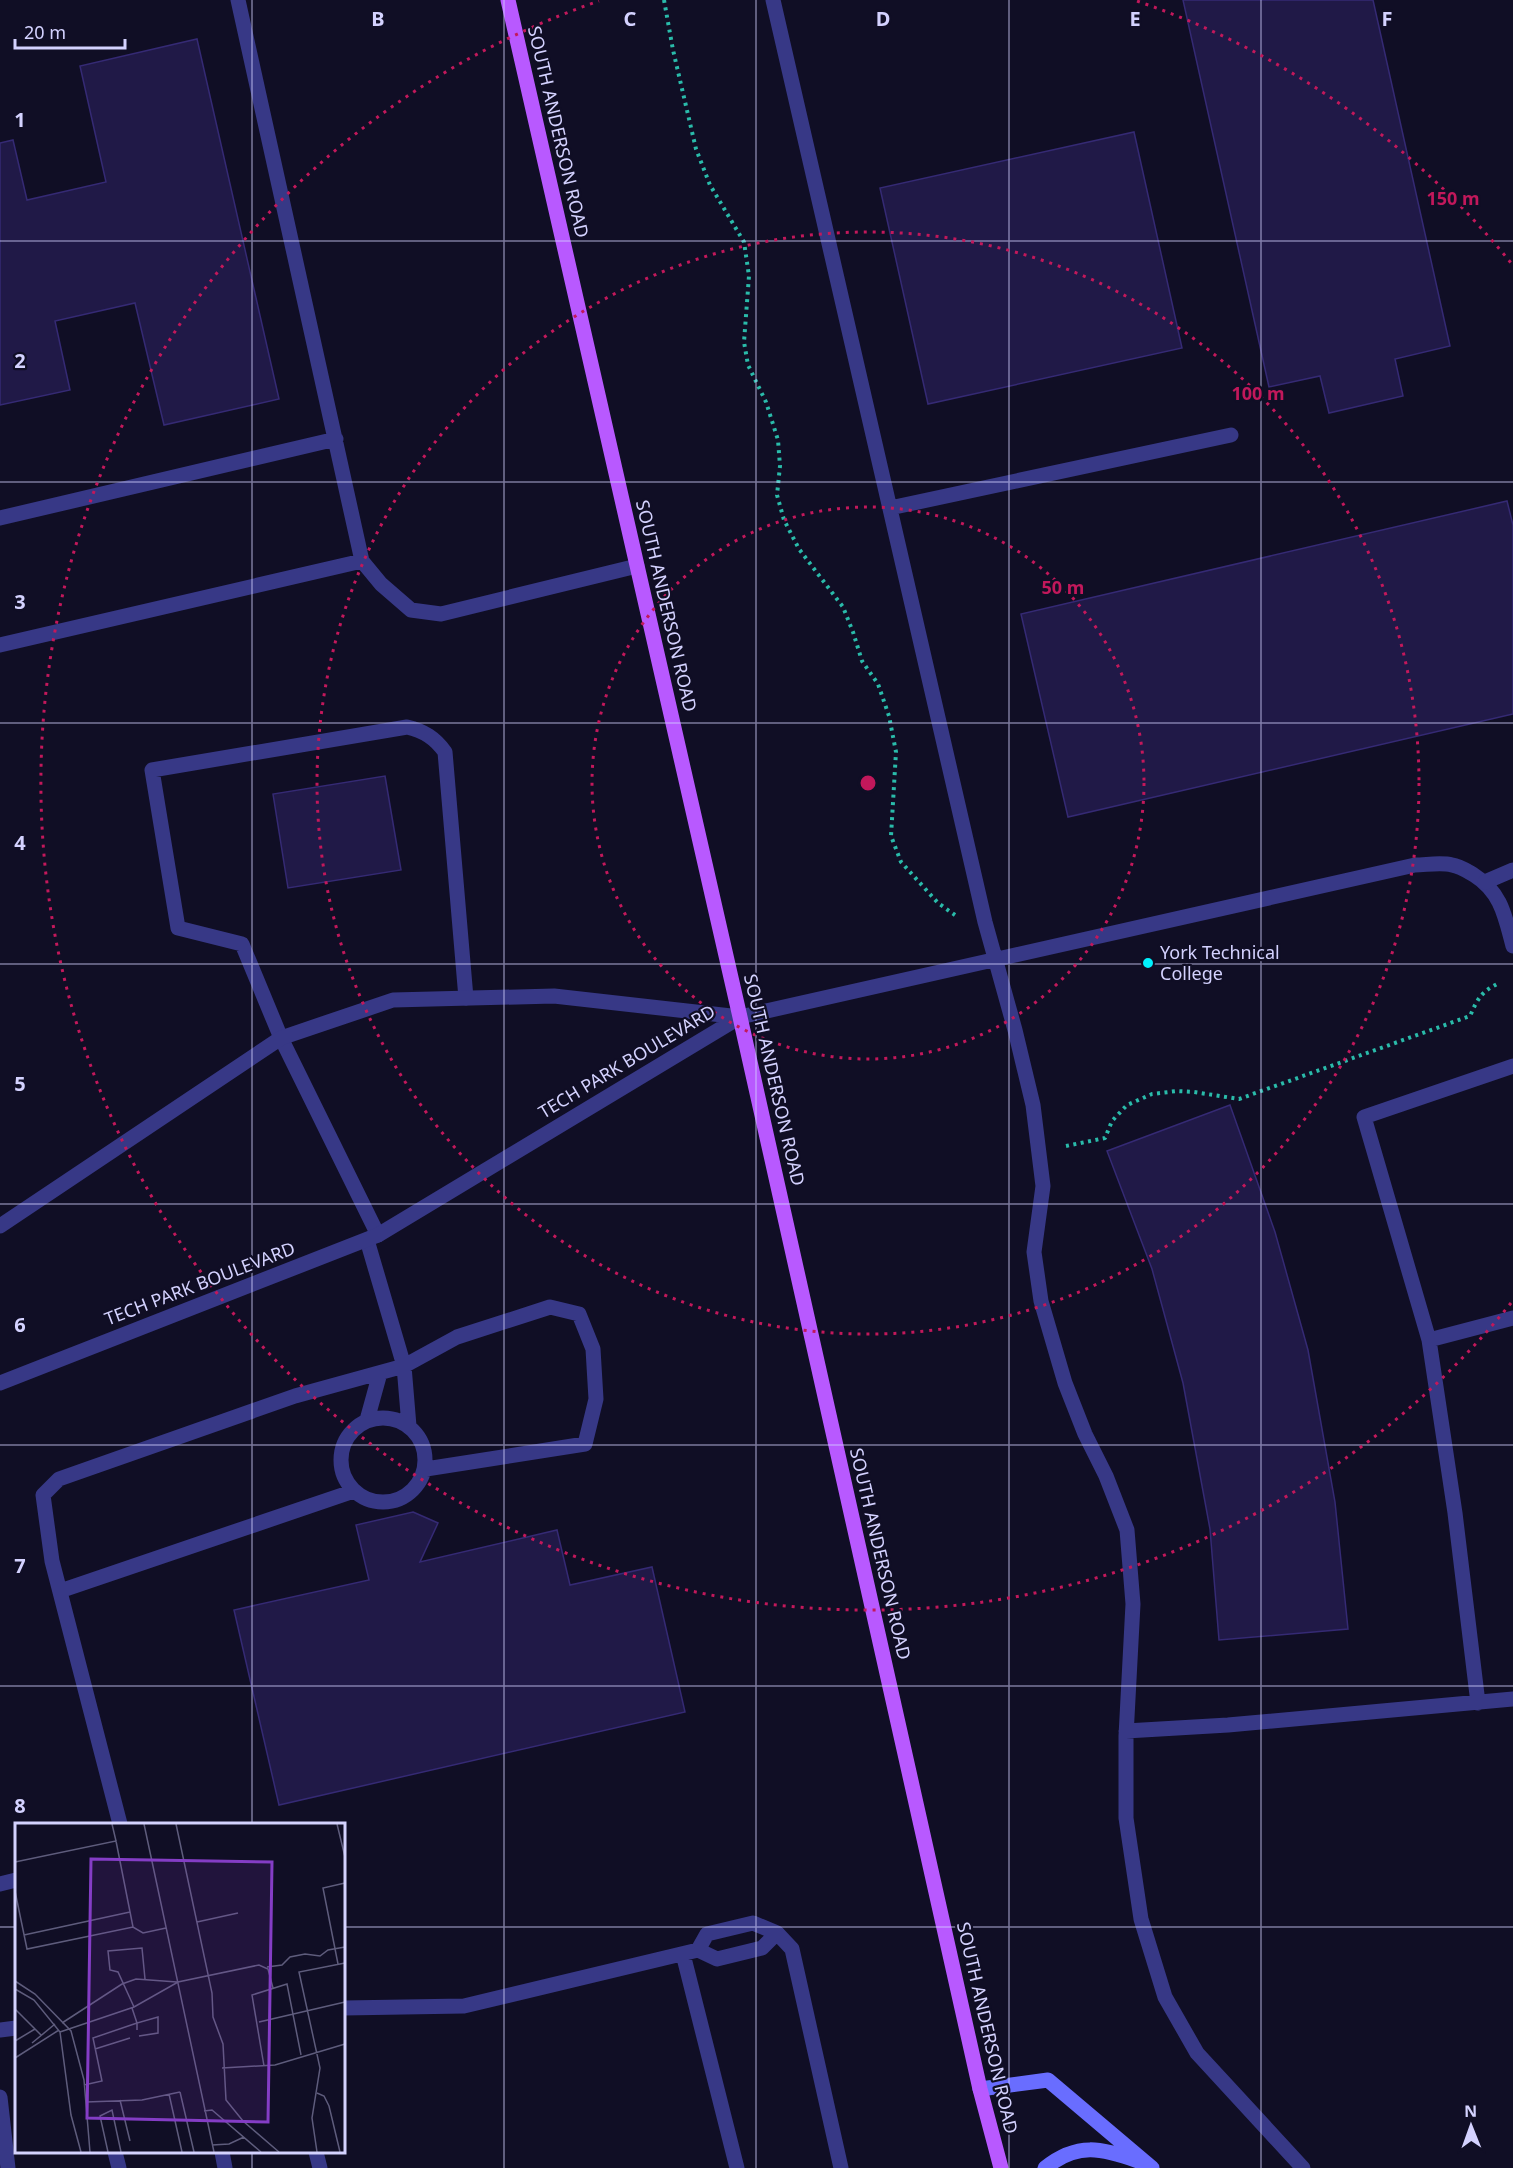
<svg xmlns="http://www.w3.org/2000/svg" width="1513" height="2168" font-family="'Noto Sans',sans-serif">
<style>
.building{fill:#201947;stroke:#352a74;stroke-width:1.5}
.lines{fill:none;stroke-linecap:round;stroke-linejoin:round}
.path{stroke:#2abbaa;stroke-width:4;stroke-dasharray:3 4.5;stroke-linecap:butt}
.lane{stroke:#373886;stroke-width:15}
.street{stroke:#373886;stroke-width:15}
.secondary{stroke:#696dff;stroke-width:15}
.primary{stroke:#b859ff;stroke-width:15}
.grid{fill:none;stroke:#d4d2ff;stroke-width:1.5;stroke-opacity:0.55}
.ring{fill:none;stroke:#c2185b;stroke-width:3;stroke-dasharray:3 6}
.poi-dot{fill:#00f1fd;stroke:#100e25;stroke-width:2}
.labels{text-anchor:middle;stroke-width:4.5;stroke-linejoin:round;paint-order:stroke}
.street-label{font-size:18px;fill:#d4d2ff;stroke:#100e25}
.poi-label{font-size:18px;fill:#d4d2ff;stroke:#100e25;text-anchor:start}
.inset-road{fill:none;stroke:#5e5c7c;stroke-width:1.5}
.view{fill:#843dc5;fill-opacity:0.15;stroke:#843dc5;stroke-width:3}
.inset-edge{fill:none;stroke:#d4d2ff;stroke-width:3}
.grid-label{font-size:20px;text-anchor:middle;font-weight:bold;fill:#d4d2ff;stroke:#100e25;stroke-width:4.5;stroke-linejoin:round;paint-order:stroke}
.centre{fill:#c2185b;stroke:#100e25;stroke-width:3}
.ring-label{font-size:18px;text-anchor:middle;font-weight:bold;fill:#c2185b;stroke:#100e25;stroke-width:4.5;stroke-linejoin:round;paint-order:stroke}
</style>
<rect width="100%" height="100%" fill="#100e25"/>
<path class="building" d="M1183,0H1373L1450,346L1395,359L1403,396L1329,413L1320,376L1269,387Z
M197,39L279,399L164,425L135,303L55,321L70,390L0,405V143L13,140L27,200L106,182L80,66Z
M1134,132L1182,348L928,404L880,188Z
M1507,501L1513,525V714L1068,817L1021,614Z
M385,776L401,870L288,888L273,794Z
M1230,1105L1275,1232L1308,1350L1335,1502L1348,1629L1219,1640L1210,1529L1183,1383L1152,1269L1107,1151Z
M413,1512L438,1523L420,1562L557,1530L570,1585L652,1567L685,1712L279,1805L234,1610L369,1580L356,1525Z"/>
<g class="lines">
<path class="path" d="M664,0L673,50L696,149L710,185L744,242L749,276L744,342L748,365L766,402L778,440L780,466L777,495L784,520L799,549L843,607L853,632L862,661L878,684L889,716L896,752L891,836L901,862L938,903L955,915
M1066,1146L1105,1138L1112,1121L1127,1105L1152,1094L1177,1091L1194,1092L1239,1099L1470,1016C1478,998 1481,992 1499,983"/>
<path class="lane" d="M238,0L362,561
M773,0L985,922L1015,1030L1033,1105L1043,1186L1034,1252L1041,1301L1065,1383L1085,1434L1106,1476L1127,1530L1133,1604L1126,1736V1818L1141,1919L1165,1997L1197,2053L1303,2168
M890,508L1231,435
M0,518L336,439
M0,645L362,561L381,584L411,610L441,614L637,566
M740,1017L1415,865C1426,865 1441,862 1452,865C1460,866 1467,871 1474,875C1501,892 1505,916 1513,946
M378,1235L281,1038L242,944L178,928L152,770L407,727C424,731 435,738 445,752L466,998
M1429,1340L1513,1318
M341 1460a42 42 0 1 1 84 0a42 42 0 1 1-84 0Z
M367,1420L380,1373
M409,1426L404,1366L457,1337L550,1307L579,1314L593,1349L596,1399L585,1444L426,1469
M60,1591L354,1491
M1478,1703L1455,1513L1429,1340L1364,1117L1513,1066
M1126,1731L1228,1725L1513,1699
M120,1824L52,1561L43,1495L59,1479L295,1396L404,1366L367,1240
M0,1884L16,1880
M698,1950L707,1934L753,1923L777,1933L792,1949L841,2168
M683,1954L737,2168
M344,2008L464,2006L698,1950L717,1959L762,1948L777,1933
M0,2030L16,2028
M115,2152L119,2168
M222,2152L225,2168
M316,2152L320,2168"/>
<path class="street" d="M1485,882L1513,870
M0,1226L281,1038L393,1000L554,996L740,1017
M0,1383L378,1235L740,1017
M0,2097L8,2168"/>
<path class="secondary" d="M980,2089L1048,2080L1152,2168
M1045,2168C1077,2142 1102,2148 1138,2161"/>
<path class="primary" d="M508,0L740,1017L980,2089L1001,2168"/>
</g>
<path class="grid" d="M252,0V1824M504,0V2168M756,0V2168M1009,0V2168M1261,0V2168M0,241H1513M0,482H1513M0,723H1513M0,964H1513M0,1204H1513M0,1445H1513M0,1686H1513M0,1927H16M344,1927H1513M252,2152V2168"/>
<g class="ring">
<circle cx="868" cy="783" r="276"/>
<circle cx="868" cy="783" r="551"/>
<path d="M1511 1303A827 827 0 1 1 599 1M1137 1A827 827 0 0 1 1511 263"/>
</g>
<circle class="poi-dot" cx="1148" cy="963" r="6"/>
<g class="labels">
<g class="street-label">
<text transform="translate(558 132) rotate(77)" y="6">SOUTH ANDERSON ROAD</text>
<text transform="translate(666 606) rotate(77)" y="6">SOUTH ANDERSON ROAD</text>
<text transform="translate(627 1062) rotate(-31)" y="6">TECH PARK BOULEVARD</text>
<text transform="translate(774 1080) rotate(77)" y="6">SOUTH ANDERSON ROAD</text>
<text transform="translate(200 1284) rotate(-21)" y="6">TECH PARK BOULEVARD</text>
<text transform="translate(880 1554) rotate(77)" y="6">SOUTH ANDERSON ROAD</text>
<text transform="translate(987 2028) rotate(77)" y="6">SOUTH ANDERSON ROAD</text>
</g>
<g class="poi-label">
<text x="1160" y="959">York Technical<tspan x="1160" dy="21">College</tspan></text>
</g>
</g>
<g transform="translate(15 1823)">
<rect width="330" height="330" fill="#100e25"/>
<path class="inset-road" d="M129,1L199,329M161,1L197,170L198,194L208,221L211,277L228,298L264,329M322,1L330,34M101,18L118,104M0,39L101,18L97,1M0,68L12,126L118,104L128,110L151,105M182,99L223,90M9,112L115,89M323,141L308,65L330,60M252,144L267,142L275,134L290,131L305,133L313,127L330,124M0,158L20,171L56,208L69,257L75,329M0,166L19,177L45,209L56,292L66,329M119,184L103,149L95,147L93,128L127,125L130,156M0,186L26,212M244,199L330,179M47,200L107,161L121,156L162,159M122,207V200L143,194V210L124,213M45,209L119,184L163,159L244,142L253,146L258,165M0,218L20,206M17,220L40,201M80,226L115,215M0,235L44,207M249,243L237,172L272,161L286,232M207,245L260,242L330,221M69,262L87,258L78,215L122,200L117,185M165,269L179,329M302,270L309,273L314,283L325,329M154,271L167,329M105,277L115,318M71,279L127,277L165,269M189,288L197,287L246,329M197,322L214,321L229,314M93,329L85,293L97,287L106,329M302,329L297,295L305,245L284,149L330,140"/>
<path class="view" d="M76,36L257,39L253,299L72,295Z"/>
<rect width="330" height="330" class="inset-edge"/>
</g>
<g class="grid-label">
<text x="378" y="26">B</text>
<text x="630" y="26">C</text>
<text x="883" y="26">D</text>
<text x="1135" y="26">E</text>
<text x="1387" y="26">F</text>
<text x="20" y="127">1</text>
<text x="20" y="368">2</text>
<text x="20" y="609">3</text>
<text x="20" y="850">4</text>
<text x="20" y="1091">5</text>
<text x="20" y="1332">6</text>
<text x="20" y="1573">7</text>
<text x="20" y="1813">8</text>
</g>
<circle cx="868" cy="783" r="9" class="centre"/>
<g class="ring-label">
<text x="1453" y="205">150 m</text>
<text x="1258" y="400">100 m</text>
<text x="1063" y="594">50 m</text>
</g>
<g transform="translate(1471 2126) rotate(359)" stroke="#100e25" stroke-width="4.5" paint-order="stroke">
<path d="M0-4.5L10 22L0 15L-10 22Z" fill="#d4d2ff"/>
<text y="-9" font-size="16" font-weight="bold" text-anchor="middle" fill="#d4d2ff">N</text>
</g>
<path d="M15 39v9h110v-9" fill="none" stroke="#d4d2ff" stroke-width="3"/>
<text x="24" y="39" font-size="18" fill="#d4d2ff" stroke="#100e25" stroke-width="4.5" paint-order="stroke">20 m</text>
</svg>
